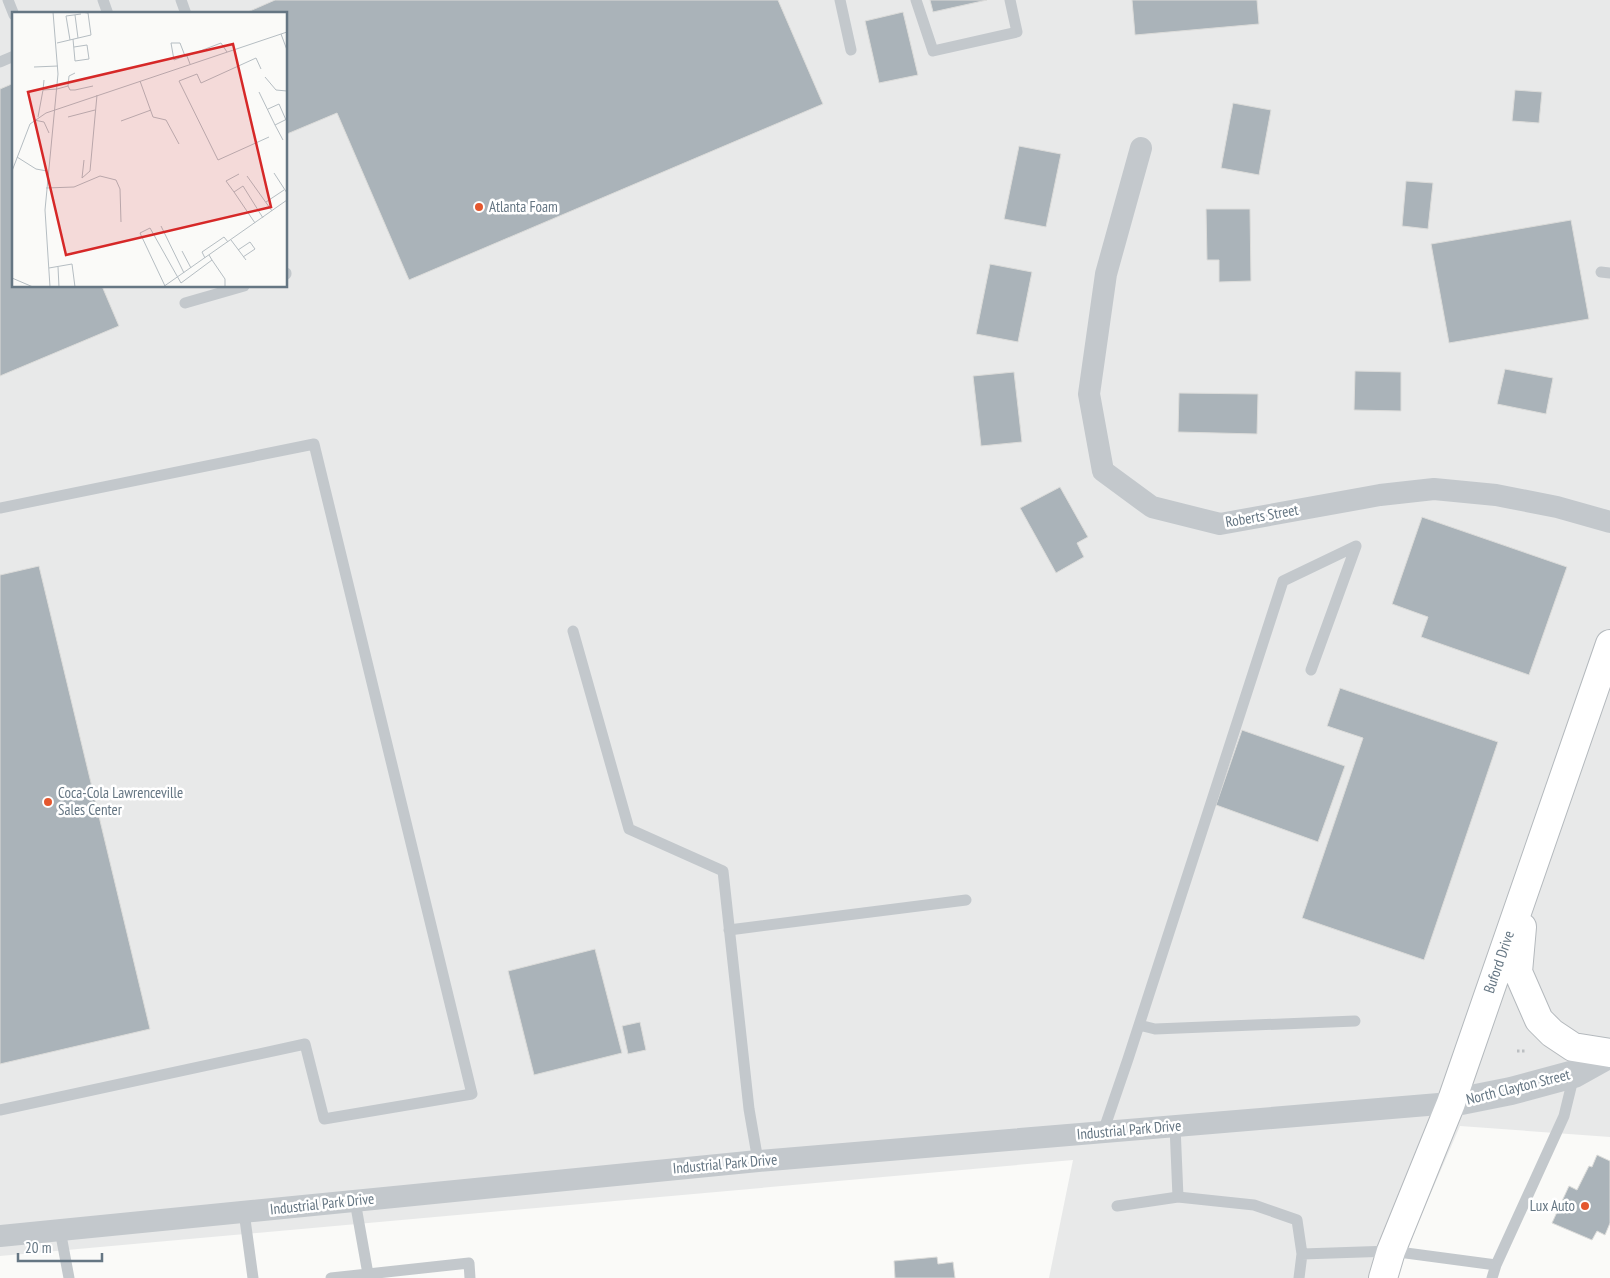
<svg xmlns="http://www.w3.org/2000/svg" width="1610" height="1278" font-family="'PT Sans Narrow',sans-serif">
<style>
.built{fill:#e8e9e9;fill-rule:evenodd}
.building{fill:#aab3b9;stroke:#dcdcda}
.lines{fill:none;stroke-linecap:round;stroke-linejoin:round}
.trunk-casing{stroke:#b4b9bd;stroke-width:30}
.path{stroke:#bbbfc2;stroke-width:3;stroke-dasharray:2.5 2.5;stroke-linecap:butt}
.service{stroke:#c3c8cc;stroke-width:11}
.minor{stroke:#c3c8cc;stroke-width:22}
.tertiary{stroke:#c3c8cc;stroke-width:28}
.trunk{stroke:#fff;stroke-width:28}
.poi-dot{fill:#e4572e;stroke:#fff;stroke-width:2}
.labels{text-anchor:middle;stroke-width:5;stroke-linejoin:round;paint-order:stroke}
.poi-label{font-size:15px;fill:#657683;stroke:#fff;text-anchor:start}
.street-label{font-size:15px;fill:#657683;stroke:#fff}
.inset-road{fill:none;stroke:#b5bdc2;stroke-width:1}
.view{fill:#d62828;fill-opacity:0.15;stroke:#d62828;stroke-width:2.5}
.inset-edge{fill:none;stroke:#657683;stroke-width:2.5}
</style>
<rect width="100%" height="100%" fill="#fafaf8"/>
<path class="built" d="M0,0H1610V1137L1460,1126L1394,1278H1049L1073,1160L0,1256ZM14,14H286V286H14Z"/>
<path class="building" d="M275,0H778L823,104L409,280L337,113L287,134L286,14H243Z
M930,0H987L933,12Z
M1132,0H1257L1259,24L1135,35Z
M903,12L918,75L879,83L865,21Z
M14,83V286H102L119,326L0,376V89Z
M1515,90L1542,92L1539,123L1512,121Z
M1233,103L1271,110L1259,175L1221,168Z
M1019,146L1061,154L1046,227L1004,219Z
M1406,181L1433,183L1428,229L1402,226Z
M1206,209H1250L1251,281L1219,282V260H1207Z
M1571,220L1589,319L1449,343L1431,244Z
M990,264L1032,272L1018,342L976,334Z
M1505,369L1553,378L1546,414L1497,404Z
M1355,371L1401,372V411L1354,410Z
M1014,372L1022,442L981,446L973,376Z
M1179,393L1258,394L1257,434L1178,432Z
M1060,487L1088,537L1077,543L1084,557L1056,573L1020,508Z
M1422,517L1567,567L1529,675L1421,637L1428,617L1392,604Z
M39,566L150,1029L0,1064V575Z
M1340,688L1498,742L1424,960L1302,918L1363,738L1327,726Z
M1242,730L1345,766L1318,842L1216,805Z
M595,949L622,1053L534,1075L508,971Z
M640,1022L646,1050L628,1054L622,1026Z
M1597,1155L1610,1161V1223L1605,1235L1597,1231L1592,1240L1552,1223L1569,1186L1577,1190L1589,1166L1592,1167Z
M937,1257L938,1264L953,1262L955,1278H895L894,1261Z"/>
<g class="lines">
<g class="trunk-casing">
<path id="trunk" d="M1522,927L1518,972L1539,1020L1552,1033L1573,1047L1610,1053
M1383,1278L1391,1251L1451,1103L1610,644"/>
</g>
<path class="path" d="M1517,1051H1527"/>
<path class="service" d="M8,0L14,15
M103,0L108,14
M181,0L186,14
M840,0L851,50
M916,0L933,51L1017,32L1010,0
M0,62L14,56
M1601,272L1610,273
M286,273V274
M185,303L244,286
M0,508L314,444L472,1094L324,1119L305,1044L0,1110
M573,631L629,829L723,871L749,1109L758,1161
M729,930L966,900
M1139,1025L1155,1029L1355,1021
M1175,1126L1178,1197
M1103,1132L1128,1059L1283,581L1356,546L1311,670
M355,1201L368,1274L469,1263L470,1278
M1117,1206L1178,1197L1254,1205L1297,1220L1302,1254
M244,1212L253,1278
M60,1230L69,1278
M1496,1265L1564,1116L1574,1075
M331,1278L368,1274
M1299,1278L1302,1254L1391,1251L1496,1265L1492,1278"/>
<path class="minor" d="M1141,148L1106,274L1089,394L1103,471L1152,507L1220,524L1380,495L1434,489L1496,495L1557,507L1610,522
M0,1236L758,1161L1451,1103"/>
<path class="tertiary" d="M1451,1103L1511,1091L1574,1074L1610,1054"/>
<use href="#trunk" class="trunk"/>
</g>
<g class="poi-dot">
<circle cx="479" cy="207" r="5"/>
<circle cx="48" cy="802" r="5"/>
<circle cx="1585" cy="1206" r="5"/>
</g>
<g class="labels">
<g class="poi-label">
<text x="489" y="212">Atlanta Foam</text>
<text x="58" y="798">Coca-Cola Lawrenceville<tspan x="58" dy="17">Sales Center</tspan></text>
<text x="1575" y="1211" text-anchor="end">Lux Auto</text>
</g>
<g class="street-label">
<text transform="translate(1262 516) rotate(-10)" y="5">Roberts Street</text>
<text transform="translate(1499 962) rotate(-71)" y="5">Buford Drive</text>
<text transform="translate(1518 1087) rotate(-14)" y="5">North Clayton Street</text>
<text transform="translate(1129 1130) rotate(-5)" y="5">Industrial Park Drive</text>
<text transform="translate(725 1164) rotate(-5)" y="5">Industrial Park Drive</text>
<text transform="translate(322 1204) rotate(-6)" y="5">Industrial Park Drive</text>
</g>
</g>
<g transform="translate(12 12)">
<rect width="275" height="275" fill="#fafaf8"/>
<path class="inset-road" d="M63,3L66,26M269,22L275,38M61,27L63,49L77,47L75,33L62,35M58,28L54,4L69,2M45,31L79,23L76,1L69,0M173,44L168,31H159L162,48L173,44H175L178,52M175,44L209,31L215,40M22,55L46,54M249,57L244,46L189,71L185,62L167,69L206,148L257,125M253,65L264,78L275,79M32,68L31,78L45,77L56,74L57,64L63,61M128,69L141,105L154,108L167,132M56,74L58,78H63L81,74M247,80L263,113L275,107M256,97L267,92L274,108M26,105L31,78M56,105L83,98M22,108L32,110L37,121M109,109L139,98M263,113L271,128M5,145L24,157L35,159M72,148L70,166L78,159L85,83M0,159L18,112L34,101L275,20M262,161L275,181M235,164L260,199M34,176L62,175L88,164L104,168L108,177L109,210M222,180L214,169L227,162M254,190L272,178M243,211L222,180L231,174L251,206M149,214L172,261M219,228L234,248M226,238L238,230L243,237L231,245M170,239L179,256M193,246L190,240L212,225L216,230M200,248L213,267V275M46,255L47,275M37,256L60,252L63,275M0,266L21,275M153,274L128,221L138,216L169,271L200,248L197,243M38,275L33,198L46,62L41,0M151,275L275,188"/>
<path class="view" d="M221,32L259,195L54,243L16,80Z"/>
<rect width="275" height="275" class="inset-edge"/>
</g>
<path d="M18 1253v8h84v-8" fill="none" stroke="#657683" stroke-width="2.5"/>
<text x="25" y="1253" font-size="15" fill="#657683" stroke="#ffffff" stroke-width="4" paint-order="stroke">20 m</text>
</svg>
